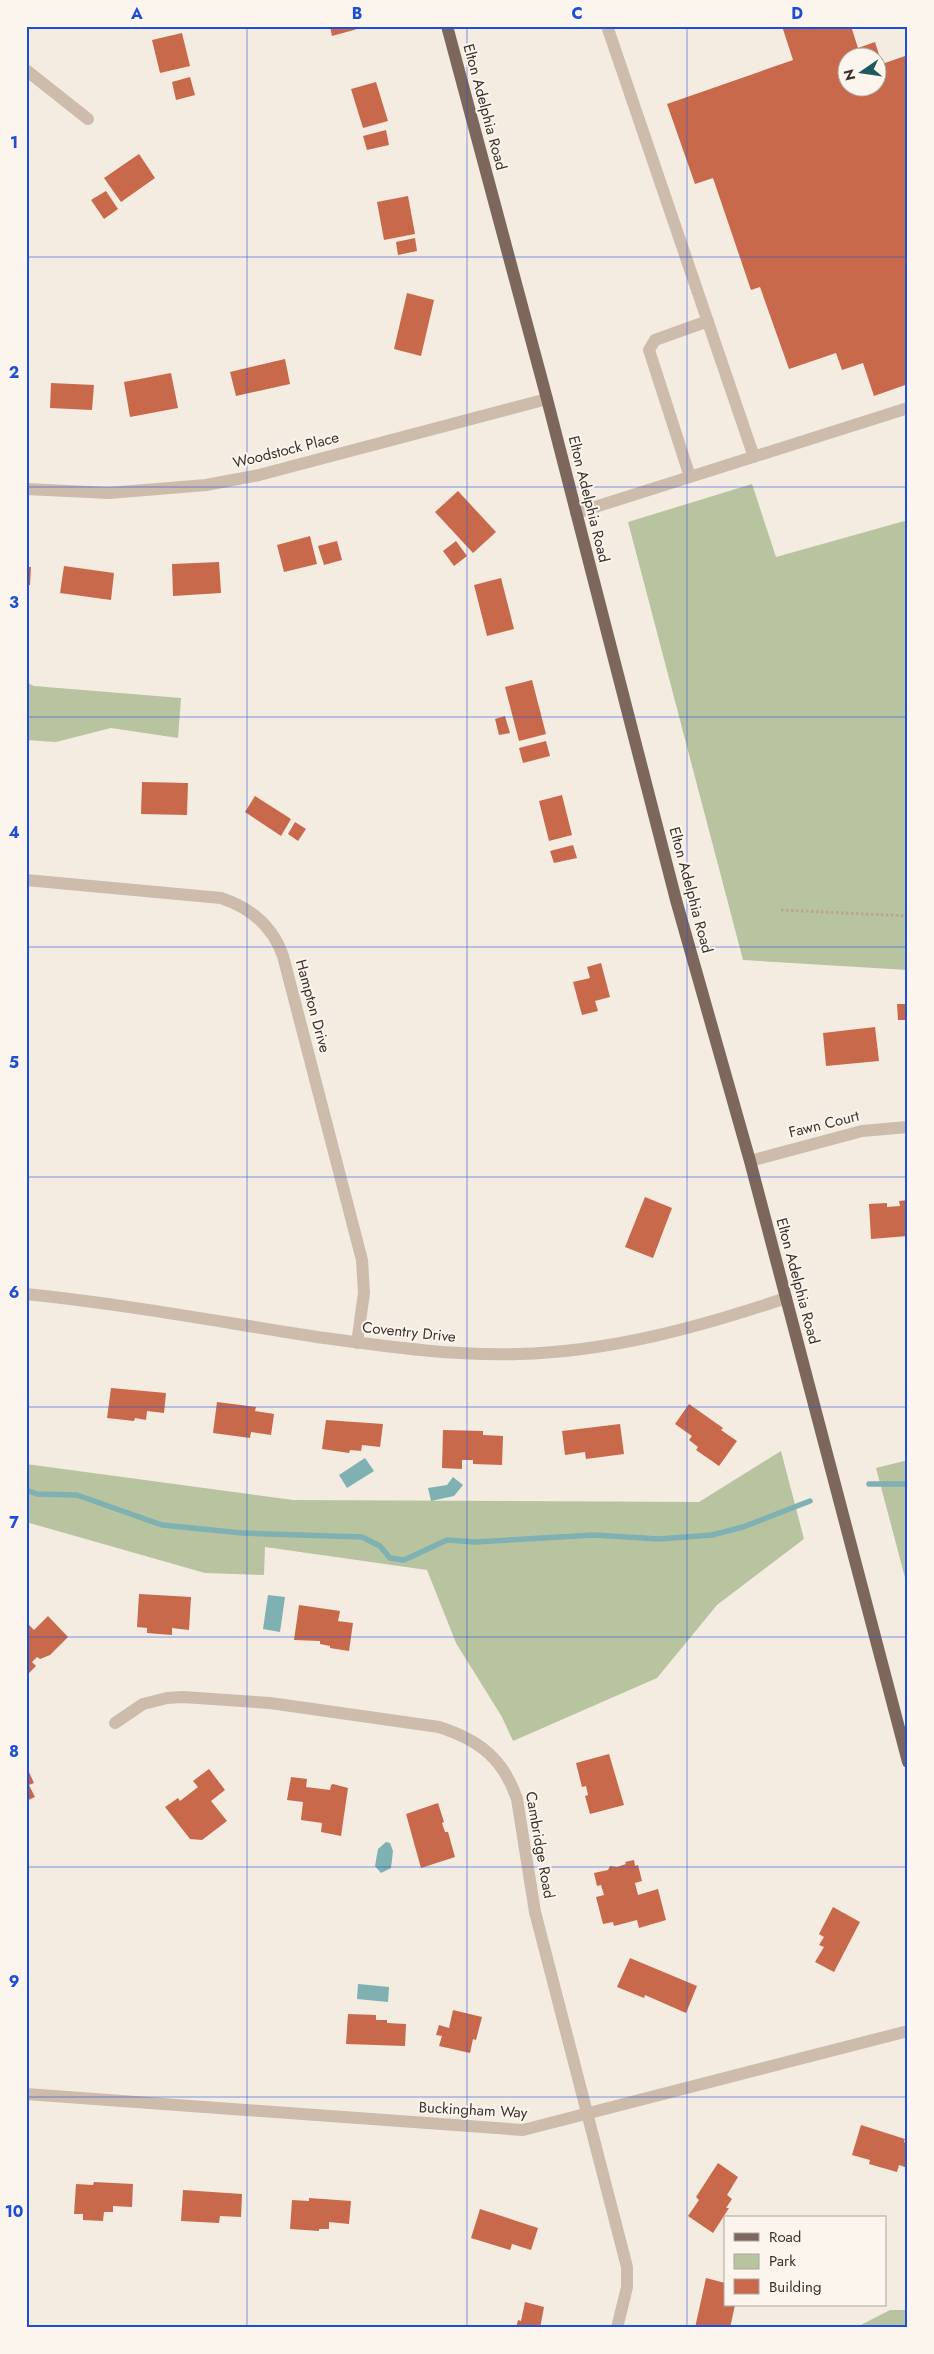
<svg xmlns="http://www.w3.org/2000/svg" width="934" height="2354" font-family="Jost,sans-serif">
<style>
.green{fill:#b8c4a0}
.water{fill:#7fb0b2}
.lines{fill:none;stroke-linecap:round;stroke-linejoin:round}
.stream{stroke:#7fb0b2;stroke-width:5.5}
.building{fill:#c8694b;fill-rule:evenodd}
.path{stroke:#b9a596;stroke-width:3;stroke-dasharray:2.5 2.5;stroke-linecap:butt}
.minor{stroke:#cdbbac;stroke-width:12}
.major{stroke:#7d675c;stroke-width:12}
.grid{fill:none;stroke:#1d4ed8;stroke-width:1;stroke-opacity:0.55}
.labels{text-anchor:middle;stroke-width:4;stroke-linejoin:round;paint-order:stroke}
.street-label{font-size:15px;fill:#3b302b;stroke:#fbf5ee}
.neatline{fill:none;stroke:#1d4ed8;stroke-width:2}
.grid-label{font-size:16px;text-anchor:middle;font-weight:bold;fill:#1d4ed8}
</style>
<rect width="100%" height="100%" fill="#f4ebe1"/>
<path class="green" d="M752,484L776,557L908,520V970L743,960L628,522Z
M26,682L34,686L181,698L178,738L111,728L56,742L26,740Z
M781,1451L804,1539L717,1605L657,1678L513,1741L502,1717L456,1643L427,1570L265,1547L264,1575L205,1573L26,1522V1464L293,1500L699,1502Z
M908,1460V1589L876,1468Z
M890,2310H908V2328H855Z"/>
<path class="water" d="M365,1458L374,1471L347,1488L339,1475Z
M453,1477L463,1485L454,1496L431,1501L428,1488L447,1485Z
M268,1595L285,1597L280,1632L263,1629Z
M386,1842L390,1843L393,1851L391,1868L381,1873L375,1866L378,1849Z
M358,1984L389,1987L388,2002L357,1999Z"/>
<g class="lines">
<path class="stream" d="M869,1484H908
M26,1490L37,1494L77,1495L162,1525L242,1533L362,1537L380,1546L390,1558L404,1560L447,1540L475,1542L594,1535L659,1539L712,1535L743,1527L810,1501"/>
</g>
<path class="building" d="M330,26H361V28L332,36Z
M782,26H851L858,48L875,42L882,64L908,55V384L874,396L863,363L842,370L836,353L789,369L760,287L751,290L713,178L695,184L667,104L793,60ZM846,58H876V88H846Z
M182,33L190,66L160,73L152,40Z
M190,77L195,95L176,100L172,82Z
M376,82L388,121L363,128L351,89Z
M386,130L389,145L367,150L363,136Z
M139,154L155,178L121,202L104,178Z
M106,191L118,209L104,219L91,200Z
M408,196L415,234L384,240L377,202Z
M415,238L417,251L398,255L396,242Z
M407,293L434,300L421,356L394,349Z
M285,359L290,384L236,396L230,372Z
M171,373L178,408L130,417L124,382Z
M51,383L94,385L92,410L50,408Z
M458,491L496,532L473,553L435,512Z
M310,536L317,564L284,572L277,545Z
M337,541L342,560L324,565L318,546Z
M456,541L467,556L454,566L443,551Z
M219,562L221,593L173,596L172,564Z
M64,566L114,573L111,600L60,593Z
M26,567H31L30,585H26Z
M501,578L514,629L487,636L474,585Z
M532,680L546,734L519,741L505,687Z
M505,716L510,733L499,735L495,719Z
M546,741L550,756L523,763L519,748Z
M142,782L188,783L187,815L141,814Z
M562,795L572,835L549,841L539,801Z
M255,796L291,819L281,836L245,812Z
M295,822L306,829L298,841L288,834Z
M573,845L577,858L554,863L550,851Z
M601,963L610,997L595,1001L598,1011L582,1015L573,982L590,978L587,967Z
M897,1004H907L908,1020H898Z
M875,1027L879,1061L826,1066L823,1033Z
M645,1197L672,1208L653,1258L625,1247Z
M908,1200V1236L871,1239L869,1204L887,1203V1207L900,1206L899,1201Z
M111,1388L166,1393L164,1413L147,1411L146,1420L135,1418L134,1421L107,1418Z
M217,1402L256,1407L255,1411L274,1414L271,1435L251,1432L250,1438L213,1433Z
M689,1404L723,1428L721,1430L737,1441L719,1466L696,1450L698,1447L689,1440L692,1436L675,1424Z
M326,1420L383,1424L380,1447L362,1445L361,1451L350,1450L349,1453L322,1449Z
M620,1424L624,1454L586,1459L585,1452L565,1455L562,1431Z
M443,1430L483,1431V1435L503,1436L502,1465L473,1464V1460H462V1469L442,1468Z
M139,1594L191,1597L189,1630L172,1628V1635L147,1633V1628L137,1627Z
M299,1605L340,1611L338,1621L353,1623L349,1651L330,1648V1646L320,1644V1641L294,1640Z
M48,1616L68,1637L50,1655L40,1659L37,1657L32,1662L36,1666L26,1676V1622L34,1630Z
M609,1754L624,1805L590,1814L585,1796L588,1795L586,1786L582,1787L576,1763Z
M209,1769L225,1790L211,1801L227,1821L202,1840L190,1839L165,1807L178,1798L180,1801L198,1787L193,1781Z
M29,1772L34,1783L29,1785L35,1797L26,1801V1774Z
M291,1777L307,1779L306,1787L330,1790L331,1785L333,1784L348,1788L341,1836L321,1832L322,1823L301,1820L303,1802L287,1800Z
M438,1803L444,1822L442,1823L445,1832H448L455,1857L421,1868L406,1814Z
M634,1860L635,1866L638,1865L642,1881L635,1883L638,1895L658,1889L666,1920L639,1928L637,1920L614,1926L613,1922L603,1924L596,1897L604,1895L601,1885L597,1886L594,1873L608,1870L610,1866L617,1867L626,1864L625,1862Z
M833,1907L860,1922L834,1972L815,1962L824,1947L819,1945L824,1937L819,1934Z
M630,1958L697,1986L686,2013L645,1995L644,1998L617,1987Z
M453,2010L482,2017L476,2040L473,2039L470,2053L439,2046L442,2036L436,2035L439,2025L449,2028Z
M348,2014L376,2015V2020H387V2023L406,2024L405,2046L346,2044Z
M861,2125L905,2139L904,2142L908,2143V2168L899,2165L897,2172L869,2164L870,2160L852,2155Z
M718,2163L738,2177L727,2195L732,2199L726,2208H729L713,2233L688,2216L699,2200L696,2197Z
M94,2182L133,2184L132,2207L113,2206V2212H104L103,2221L83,2220V2214H74L76,2184L93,2185Z
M183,2190L242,2194L241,2217L220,2216L219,2223L181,2221Z
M309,2198L351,2201L349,2224L329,2222V2229H319V2231L290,2229L292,2200L309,2201Z
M480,2209L538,2228L531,2250L512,2244L510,2250L471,2238Z
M706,2278L725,2283V2305H735L730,2328H695Z
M525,2302L544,2307L540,2328H516L518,2320L521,2321Z"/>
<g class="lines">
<path class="path" d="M781,910L908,916"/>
<path class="minor" d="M607,26L754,457
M26,70L88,119
M690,477L649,350L655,340L708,321
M26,489L109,493L206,485L259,475L547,399
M576,513L908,408
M26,880L221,898C251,908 273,927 283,956L362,1260L364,1293L357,1343
M750,1161L862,1131L908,1127
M26,1294C124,1304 221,1322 317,1337C384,1346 450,1356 518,1354C609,1352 700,1327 786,1298
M115,1723L143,1704L167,1698L183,1697L270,1703L439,1727C479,1740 503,1758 517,1799L535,1912L627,2267V2287L617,2328
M26,2094L523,2130L908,2031"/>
<path class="major" d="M447,26L547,399L676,900L750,1161L908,1762"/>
</g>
<path class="grid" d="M247,26V2328M467,26V2328M687,26V2328M26,257H908M26,487H908M26,717H908M26,947H908M26,1177H908M26,1407H908M26,1637H908M26,1867H908M26,2097H908"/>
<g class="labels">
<g class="street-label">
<text transform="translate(485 107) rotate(75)" y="5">Elton Adelphia Road</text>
<text transform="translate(286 450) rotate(-14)" y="5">Woodstock Place</text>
<text transform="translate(589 499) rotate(76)" y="5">Elton Adelphia Road</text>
<text transform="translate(691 890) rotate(75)" y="5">Elton Adelphia Road</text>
<text transform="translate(313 1006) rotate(75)" y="5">Hampton Drive</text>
<text transform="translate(824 1124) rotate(-14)" y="5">Fawn Court</text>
<text transform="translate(798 1281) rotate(75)" y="5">Elton Adelphia Road</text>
<text transform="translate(409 1332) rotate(6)" y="5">Coventry Drive</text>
<text transform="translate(540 1845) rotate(80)" y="5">Cambridge Road</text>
<text transform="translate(473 2110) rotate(3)" y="5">Buckingham Way</text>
</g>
</g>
<rect width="934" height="2354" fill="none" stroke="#fbf5ee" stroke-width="55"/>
<rect x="724" y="2216" width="162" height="90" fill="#fbf5ee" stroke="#aea6a0"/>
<rect x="734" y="2233" width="25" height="8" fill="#7d675c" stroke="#aea6a0"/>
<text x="769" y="2242" font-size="15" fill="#3b302b">Road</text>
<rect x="734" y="2254" width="25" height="15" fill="#b8c4a0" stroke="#aea6a0"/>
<text x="769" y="2266" font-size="15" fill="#3b302b">Park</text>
<rect x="734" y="2279" width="25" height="15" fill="#c8694b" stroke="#aea6a0"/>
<text x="769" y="2292" font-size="15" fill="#3b302b">Building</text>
<g transform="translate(862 72) rotate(257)"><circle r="24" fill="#fbf5ee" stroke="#aea6a0"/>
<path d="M0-4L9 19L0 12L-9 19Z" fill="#1f5a5e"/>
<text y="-8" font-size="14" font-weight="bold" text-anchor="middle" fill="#3b302b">N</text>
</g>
<rect x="28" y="28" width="878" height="2298" class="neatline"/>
<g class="grid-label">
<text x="137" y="19">A</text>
<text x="357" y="19">B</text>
<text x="577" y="19">C</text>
<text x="797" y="19">D</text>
<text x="14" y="148">1</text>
<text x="14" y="378">2</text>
<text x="14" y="608">3</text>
<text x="14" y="838">4</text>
<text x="14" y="1068">5</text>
<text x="14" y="1298">6</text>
<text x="14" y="1528">7</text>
<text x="14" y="1757">8</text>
<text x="14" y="1987">9</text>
<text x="14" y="2217">10</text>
</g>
</svg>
